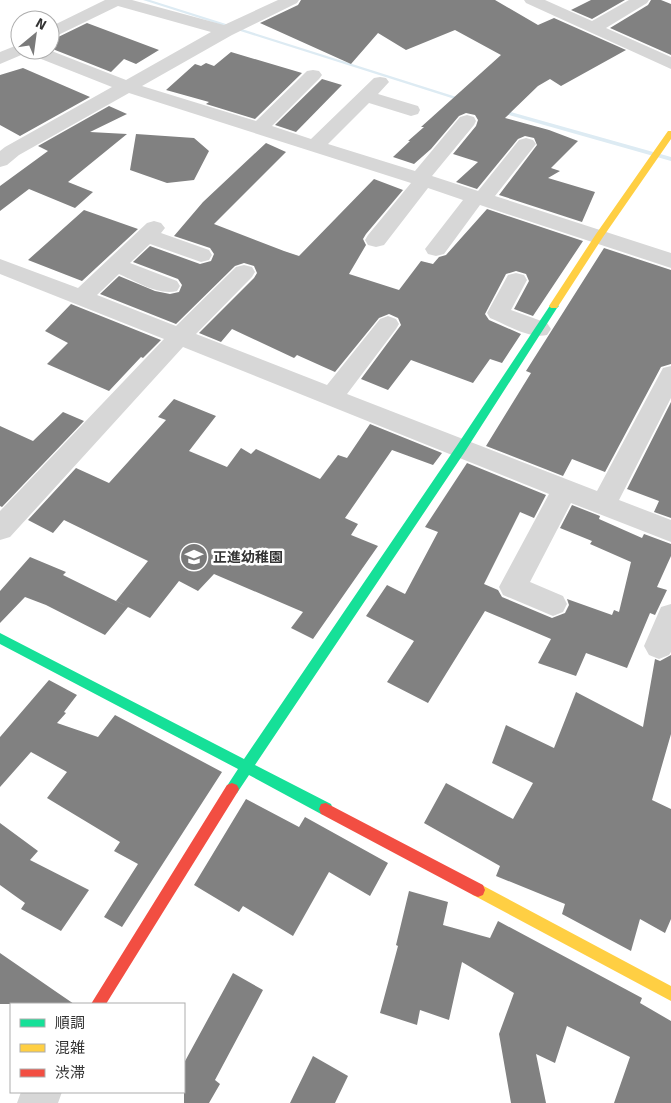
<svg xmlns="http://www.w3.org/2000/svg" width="671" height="1103" font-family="Signika,'Noto Sans JP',sans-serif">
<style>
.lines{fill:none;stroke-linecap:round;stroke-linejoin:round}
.stream{fill:#ddebf3;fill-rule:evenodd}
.building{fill:#818181}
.street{fill:#d7d7d7;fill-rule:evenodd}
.fast{fill:#16e098;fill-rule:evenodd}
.slow{fill:#ffcf43;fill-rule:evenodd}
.jam{fill:#f24e42;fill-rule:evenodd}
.labels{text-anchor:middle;stroke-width:5;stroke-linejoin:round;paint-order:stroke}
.poi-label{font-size:14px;font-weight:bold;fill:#333;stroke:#fff;text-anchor:start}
</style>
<rect width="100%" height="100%" fill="#fff"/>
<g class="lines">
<path class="stream" d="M143,0H150L466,100L461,101Z
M500,109L671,157V161L498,112L497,111Z"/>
</g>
<path class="building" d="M301,0H495L538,25L554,18L626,50L561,86L550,79L538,86L505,118L549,130L578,141L551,168L560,171L548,178L595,192L582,222L499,195L537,145L534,138L525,136L518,139L477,189L456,182L478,162L453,154L476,126L478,120L475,115L466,113L459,116L431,149L414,164L393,157L410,141H408L424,127H421L501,55L455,30L406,50L378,33L351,64L260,23L298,5Z
M591,0H625L592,19L571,10Z
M651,0H661L671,4V55L610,28L648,5Z
M87,23L159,50L136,64L124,59L111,72L50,48V41Z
M231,52L302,73L255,119L206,104L209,102L166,90L195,64L201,66L206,63L214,66Z
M23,68L90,97L20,136L0,125V75Z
M322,79L342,85L296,132L275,125Z
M109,106L127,114L90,132L127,134L68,182L93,192L75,208L29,189L0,211V186L48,151L38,146Z
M136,134L194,138L209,151L194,180L167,183L130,170Z
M266,143L286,152L214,224L284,251L299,256L374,179L403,190L366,234L363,239L366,245L349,274L399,290L421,261L433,264L439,257L446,255L487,209L583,241L533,316L514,309L529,281L526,274L516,271L506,274L485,314L489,320L521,334L502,363L490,359L473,383L411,360L388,390L361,379L401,325L398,318L389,314L379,318L335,372L297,355L294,358L232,329L221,342L199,333L254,278L257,273L254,266L244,263L235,266L176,324L100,294L119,276L155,291L170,294L179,292L182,285L178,279L133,262L150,246L200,264L211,261L214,254L210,248L174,236L203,202Z
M84,210L138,229L82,281L28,260Z
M604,248L671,270V364L661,367L605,472L572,459L563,476L486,446L531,373L526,371Z
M71,304L161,340L143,358L141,357L109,391L47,364L68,343L45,331Z
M174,399L216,416L189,451L227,467L241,448L251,454L256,449L320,479L338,455L347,458L370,424L442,453L433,465L392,450L345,518L358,524L351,535L378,546L313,639L291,628L303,612L214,574L198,591L179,581L150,618L116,601L148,561L64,520L53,533L28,520L76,468L109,483L166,420L158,417Z
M671,402V518L654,512L659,501L627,489Z
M63,412L84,421L2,507L0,506V426L33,441Z
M467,463L546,495L534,518L520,512L484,584L498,590L502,597L552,618L565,613L569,605L567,599L612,615L614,610L619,612L631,562L590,544L592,541L560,528L572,505L600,516L599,519L642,538L644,534L671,544V556L657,587L667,590L655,615L650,613L627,668L586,653L576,676L538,663L551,639L485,611L428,703L387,682L414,641L366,616L387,585L405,594L438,532L425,527Z
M30,557L66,572L63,575L128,607L105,635L46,605L25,597L0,623V591Z
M671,655V734L652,800L671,809V919L665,933L640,919L631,951L562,914L565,904L496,876L500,866L424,823L446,783L513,819L533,783L492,763L506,725L554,748L576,692L643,727L655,659L660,661Z
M49,680L77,695L64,712L66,713L57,723L98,737L115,715L222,772L122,927L104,917L138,864L114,851L120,842L47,798L67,772L31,752L0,787V737Z
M246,799L299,827L305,817L388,863L370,896L329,872L293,936L243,906L239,912L194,885Z
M0,823L38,851L30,860L89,890L61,931L21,909L25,903L0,885Z
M409,891L448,902L443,925L490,938L498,921L642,998L640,1003L671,1021V1103H614L630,1057L567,1026L555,1063L536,1054L546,1103H511L499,1034L514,993L462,962L449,1020L420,1010L417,1025L380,1013L398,946L396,945Z
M0,953L55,991L74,1004H0Z
M233,973L263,990L215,1080L220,1084L209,1103H184V1063Z
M313,1056L348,1076L335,1103H290Z"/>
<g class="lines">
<path class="street" d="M105,0H132L224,25L278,0H299L297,3L232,35L142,86L256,121L307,71L313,70L319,71L322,75L319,79L272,126L311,139L374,78L380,77L386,78L389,82L378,94L418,106L420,110L418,114L411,116L369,103L328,144L415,171L460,117L467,115L474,117L476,121L474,125L432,176L478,191L519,140L526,138L533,140L536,144L495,196L671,253V268L480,205L444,254L436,256L428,254L425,249L463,200L428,188L384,245L376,247L368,245L365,240L368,235L411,183L129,93L19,155L7,165L0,167V151L5,147L112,87L26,53L0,64V52L20,44V50H49L126,80L211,32L118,6L50,39V27Z
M524,0H545L592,21L629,0H649L647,3L606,28L671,57V69L526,3Z
M154,221L161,223L165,228L161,233L209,250L212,255L209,260L201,262L150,244L130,263L177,281L180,286L177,291C159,296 135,281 119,274L97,295L176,326L236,267L244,265L252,267L255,272L252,277L196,334L327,385L380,319L388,316L396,319L399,324L396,329L347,394L597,491L663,368L671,366V398L619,500L671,520V542L571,503L530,582L563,596L567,604L563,612L553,616L503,595L499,587L549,494L183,347L10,537L0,540V511L164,339L0,274V259L78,288L147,223Z
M516,273L524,275L527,280L511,310L547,323L551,329L547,335C529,339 507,325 490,318L487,313L508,275Z
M671,604V652L669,655L659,659L649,655L644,646L661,607Z
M21,1092H62L58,1103H17Z"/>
<path class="fast" d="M554,303L559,306L557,308L464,453L255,765L331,804L333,809L331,814L326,815L321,814L249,775L237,793L232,795L227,793L225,789L238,769L0,644V633L244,759L456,447L551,304Z"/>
<path class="slow" d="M668,131H671V139L603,237L557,308H551L549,306L596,234Z
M478,883L671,986V1001L473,895L471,890L473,885Z"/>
<path class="jam" d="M232,783L237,785L239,789L237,793L106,1004H91L227,785Z
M326,803L483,885L485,890L483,895L478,897L473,895L321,814L319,809L321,804Z"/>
</g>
<defs>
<g id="school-disc" transform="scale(1.4375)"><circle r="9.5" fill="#7a7a7a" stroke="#fff"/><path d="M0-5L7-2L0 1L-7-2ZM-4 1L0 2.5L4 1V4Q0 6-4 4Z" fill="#fff"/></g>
</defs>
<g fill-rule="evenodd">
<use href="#school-disc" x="194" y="557"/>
</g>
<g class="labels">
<g class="poi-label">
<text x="213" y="562">正進幼稚園</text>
</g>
</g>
<rect x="10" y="1003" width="175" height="90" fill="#ffffff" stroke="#adadad"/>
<rect x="20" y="1019" width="25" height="8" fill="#16e098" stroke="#adadad"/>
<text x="55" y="1028" font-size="15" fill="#333333">順調</text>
<rect x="20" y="1044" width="25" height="8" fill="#ffcf43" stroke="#adadad"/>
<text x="55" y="1053" font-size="15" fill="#333333">混雑</text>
<rect x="20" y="1069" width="25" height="8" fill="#f24e42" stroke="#adadad"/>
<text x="55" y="1078" font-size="15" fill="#333333">渋滞</text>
<g transform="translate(35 35) rotate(29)"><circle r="24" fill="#ffffff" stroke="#adadad"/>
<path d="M0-4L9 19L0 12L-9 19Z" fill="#7a7a7a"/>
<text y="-8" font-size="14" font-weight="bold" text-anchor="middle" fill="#333333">N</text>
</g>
</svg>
